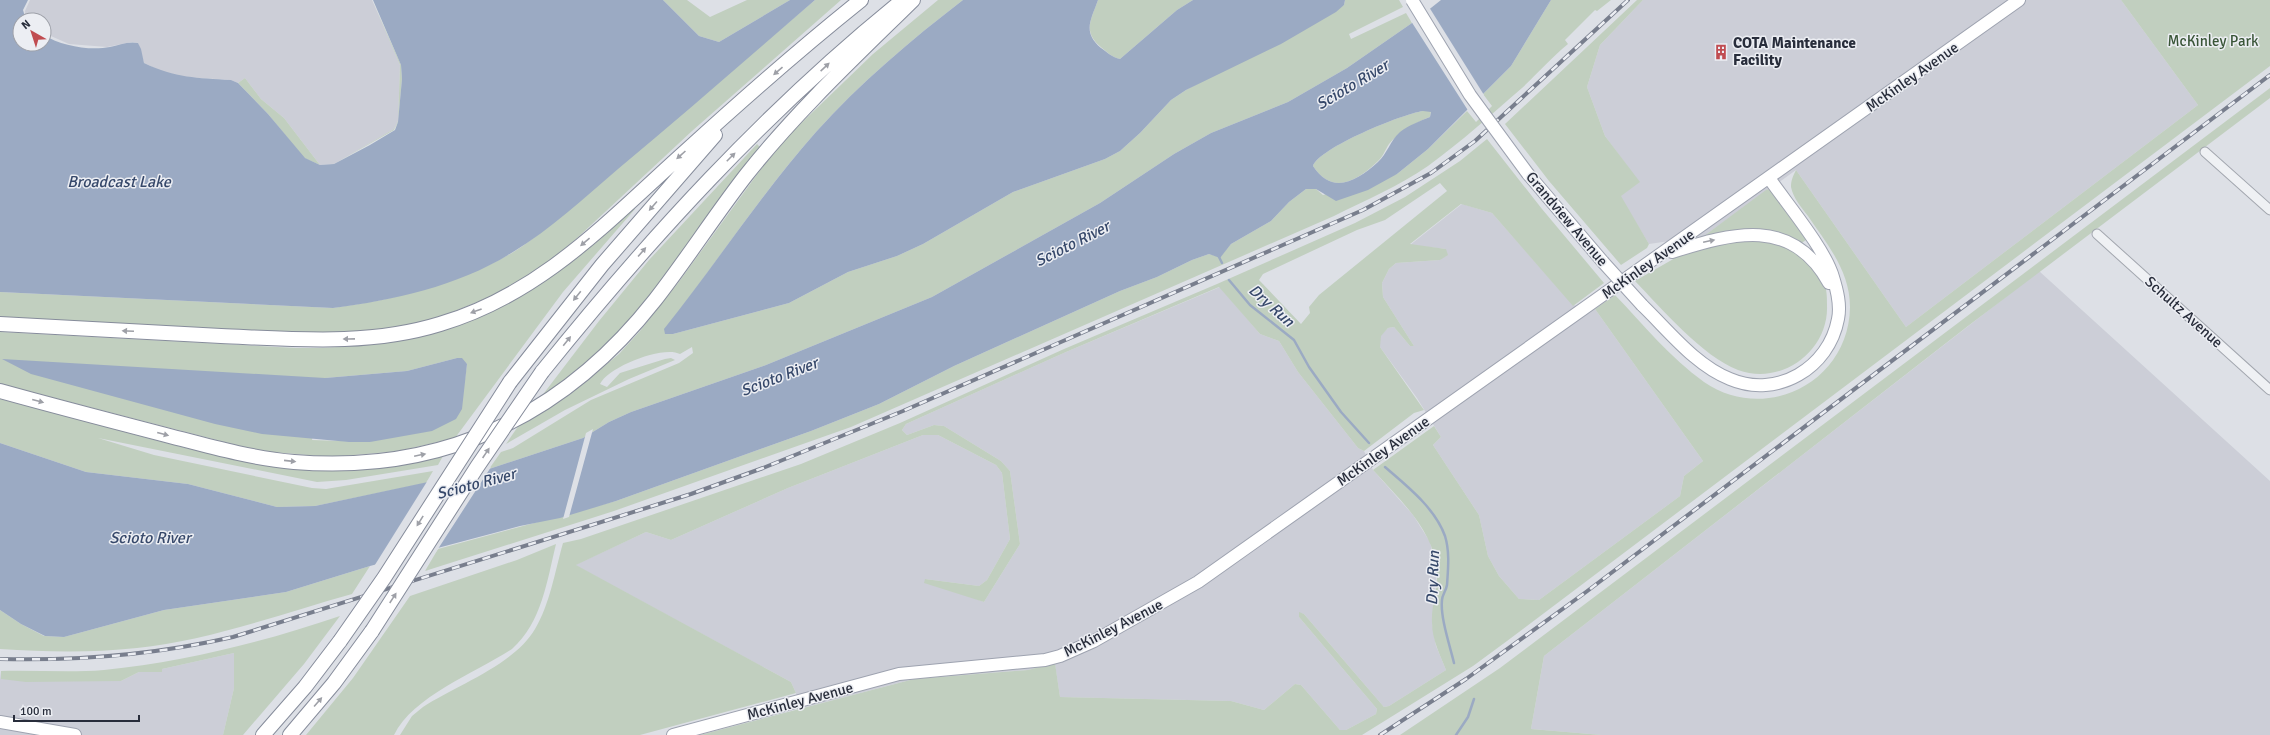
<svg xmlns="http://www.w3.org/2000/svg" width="2270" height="735" font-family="Signika,sans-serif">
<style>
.built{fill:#ccced7}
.green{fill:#c1cfbf;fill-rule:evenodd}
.water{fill:#9baac3;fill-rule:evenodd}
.pier{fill:#dde0e6}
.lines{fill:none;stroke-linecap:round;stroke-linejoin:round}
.stream{stroke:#9baac3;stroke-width:2.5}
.minor-casing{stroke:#a3a7af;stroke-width:11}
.major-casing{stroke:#9ea3b0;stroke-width:14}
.highway-casing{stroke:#868c9b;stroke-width:16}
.minor{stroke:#eff1f4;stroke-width:9}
.major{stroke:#fff;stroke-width:12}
.highway{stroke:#fff;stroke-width:14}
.rail-casing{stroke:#787e8d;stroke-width:4}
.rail{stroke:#eceef3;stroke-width:2.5;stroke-dasharray:8;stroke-linecap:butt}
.major-bridge-casing{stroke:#9ea3b0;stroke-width:14;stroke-linecap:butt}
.highway-bridge-casing{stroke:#868c9b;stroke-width:16;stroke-linecap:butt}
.major-bridge{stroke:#fff;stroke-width:12}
.highway-bridge{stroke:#fff;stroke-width:14}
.oneway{fill:#9ea0a7}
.labels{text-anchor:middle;stroke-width:3;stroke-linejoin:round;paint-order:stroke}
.park-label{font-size:15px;fill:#395537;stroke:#eceef3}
.poi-label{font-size:15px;font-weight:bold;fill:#282d3b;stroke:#eceef3;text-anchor:start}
.street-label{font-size:15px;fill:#282d3b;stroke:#eceef3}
.water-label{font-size:16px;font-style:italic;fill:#36486a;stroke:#eceef3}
</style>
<rect width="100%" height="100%" fill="#dde0e6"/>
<path class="built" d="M30,0H372L400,65L398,121L394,129L334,164L320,165L284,118L261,99L245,78L238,83L231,80L184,77L165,73L144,63L138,43L132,42L107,47L69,44L44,33V20L26,19L25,11Z
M1643,0H2121L2198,105L1906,327L1796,170L1704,236L1649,244L1620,196L1639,182L1605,136L1587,87L1600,45Z
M1462,204L1492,213L1573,305L1595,309L1703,461L1684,476L1680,496L1539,600L1519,599L1499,576L1488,556L1479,515L1433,445L1441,437L1417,398L1380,347V336L1388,328L1394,327L1410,346H1414L1383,297L1382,283L1389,269L1396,263L1440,260L1446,249L1410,245Z
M2039,271L2270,481V735H1602L1531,729L1544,656Z
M1220,287L1260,334L1279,341L1298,372L1358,448L1364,451L1373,470L1413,515L1430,542L1437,571L1432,623L1436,646L1446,670L1389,706L1384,707L1304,614L1299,613V617L1377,709L1376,714L1346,730H1340L1301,685L1295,684L1264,710L1231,701L1060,697L1055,664L1028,670L914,679L799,709L796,693L791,682L575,565L646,532L671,540L788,488L923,435H938L996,465L1002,473L1010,539L987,580L979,586L925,579L984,602L1020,544L1010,471L1001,461L944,426L934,425L907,435L902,430L906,424L1066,352Z
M234,653V688L223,735H0V671L1,679L121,681L139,672H162V669Z"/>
<path class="green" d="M372,0L401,65L402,79L398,122L394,130L334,164L320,165L304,158L268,114L238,83L245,78L261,99L284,118L320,165L334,164L394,129L398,121L400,65Z
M663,0H687L710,17L747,0H790L719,42L699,36Z
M815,0H841L692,131L575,240L547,263L499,293L443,316L412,325L386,329L308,335L0,319V292L333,308C395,300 457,284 512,253C525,245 537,235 549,226Z
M938,0H963C911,40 860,83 816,132C761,194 716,264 665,329V334H673L789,303L848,272L897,256L923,244L1013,192L1105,159L1120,151L1140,133L1171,100L1186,90L1344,5L1345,0H1399L1403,7L1349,34L1351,39L1406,13L1412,23L1347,68L1288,102L1211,133L1174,154L1100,203L932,297L766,365L631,412L609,422L583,438L489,469L501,452L513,448L591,400L679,363L693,353L692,347L680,354C663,345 608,367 600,384L607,387L620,373L665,359L671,358L675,360L629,379L565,410L506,444L519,425L569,395L619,354L640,331L678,283L761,169L790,134L873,54Z
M1098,0H1193L1177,10L1120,59C1112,57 1108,53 1102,48C1082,32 1091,20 1098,0Z
M1551,0H1611L1597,11L1595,10L1565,40L1568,44C1551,58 1538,73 1522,88C1492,114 1461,142 1428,166C1399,186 1366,200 1334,216L851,427L614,511L425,571L438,549L616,501L811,431L879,404L954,366L1120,291L1157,277L1192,260L1209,254L1220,257L1231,244L1271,221L1289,202L1306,189H1316L1323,195L1397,174L1428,149L1467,111L1476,122L1492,106L1483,94L1511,66Z
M1637,0H1643L1600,45L1587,87L1605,136L1640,182L1621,196L1649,244L1647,248L1621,265L1549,181L1505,124Z
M2121,0H2270V66L1507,641L1473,666L1362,735H700L914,679L1028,670L1055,663L1060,697L1231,701L1264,710L1295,684L1301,685L1340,730H1346L1376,714L1377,709L1299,617V612L1304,614L1384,707L1389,706L1446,670C1440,655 1432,639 1432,623C1431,606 1438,588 1437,571C1434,530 1399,499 1373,470L1434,426L1441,437L1433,445L1479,515L1488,556L1499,576L1519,599L1539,600L1680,496L1684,476L1703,461L1595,309L1615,295C1643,324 1670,358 1704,382C1765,424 1849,383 1850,307C1850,271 1827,244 1808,216C1802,208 1793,198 1791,187C1791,180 1793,176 1796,170L1906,327L2198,105Z
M2270,88V98L1968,326L1544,656L1531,729L1602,735H1400L1500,668Z
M1423,111H1431L1430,117C1416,122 1399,132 1389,144C1385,150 1383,157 1377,162C1356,182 1332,195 1313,166C1319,148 1402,114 1423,111Z
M1487,139L1542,209L1604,283L1573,306L1492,213L1461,204L1410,244L1446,249L1448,255L1440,260L1396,263L1389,269L1382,283L1383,297L1414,346H1410L1394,327L1388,328L1381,336L1380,347L1424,410L1414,413L1364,451L1358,448L1298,372L1279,341L1260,334L1219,287L1066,352L906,424L902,430L907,435L934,425L944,426L1001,461L1010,471L1020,544L984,602L924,583L925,579L979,586L987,580L1010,539L1002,473L996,465L938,435H923L788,488L671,540L646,532L576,565L791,682L796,693L640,735H400L412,716L423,707C457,685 514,665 535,629C550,604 555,571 563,543L581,539L801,464L900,423L1064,349L1217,284L1355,223L1405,197L1460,161ZM1440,183L1447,191L1319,295L1309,307L1310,313L1301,324L1259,280L1263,274L1357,230L1385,220Z
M757,144L760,147C714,204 676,269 627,324C602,352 572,376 541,397L599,321L649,260Z
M1770,189L1806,240L1800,244L1705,238L1704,236L1766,190Z
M633,207L635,209L563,292L455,438L399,451L332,457L272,452L240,446L0,384V332L296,348C391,348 466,335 546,280C577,259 604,231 633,207ZM457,358L467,364L465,379L370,442L312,440L325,378L407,371Z
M1740,238C1751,240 1785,242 1794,247C1799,250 1805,260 1809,265C1814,270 1820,275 1823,281C1827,288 1827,297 1827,305C1829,351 1782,386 1738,370C1702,356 1662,309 1635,281L1689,250Z
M0,399C43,410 86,421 129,433C239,463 330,485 443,456L438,465L346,480L317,482L98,438L154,455L312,488L326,489L433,471L426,483L315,506L277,507L188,484L86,472L0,443Z
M556,544C547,581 542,622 512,649C477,672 413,696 394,735H306L353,678L410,596L517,560Z
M370,566L352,594C284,613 207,641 137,648C91,653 46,652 0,649V610L21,624L44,636L64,637L164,610L286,592Z
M340,616L304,664L243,735H223L234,688V653L162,669V672H139L121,681L26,682L1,679V671C35,670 70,673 104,670C185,662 263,642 340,616Z"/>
<path class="water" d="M0,0H28L23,10L26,20H20V44H44V35C61,46 90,51 110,47C119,45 128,41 138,43L141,49L144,63C176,78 197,78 231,80L238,83L268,114L305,158L320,165L334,164L370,145L395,130L398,122L402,79L401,65L373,0H663L699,36L719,42L790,0H815C749,57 684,114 618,169C584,198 551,229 513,252C459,286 395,300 333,308L0,292Z
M963,0H1098C1091,20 1082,32 1101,48C1108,53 1112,57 1120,59L1177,10L1193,0H1345L1344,5L1336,12L1281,44L1186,90L1171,100L1140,133L1120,151L1105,159L1013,192L923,244L897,256L848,272L789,303L673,334H665L664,329C716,264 761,194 816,132C860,83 911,40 963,0Z
M1441,0H1551L1511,66L1428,149L1397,174L1368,190L1336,201L1316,189H1306L1289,202L1271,221L1231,244L1220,258L1209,254L1192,260L1157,277L1120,291L954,366L879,404L811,431L616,501L560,518L520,526L370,566L286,592L164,610L64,637L45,636L21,624L0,610V443L86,472L188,484L277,507L315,506L489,469L583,438L609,422L631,412L766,365L932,297L1100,203L1174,154L1211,133L1288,102L1347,68L1412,23ZM1423,111L1431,112L1430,117C1420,121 1409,125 1400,132C1390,141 1387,154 1378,162C1356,182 1332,195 1313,166C1319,148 1402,114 1423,111Z
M457,358H462L467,364L462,409L456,419L432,431L370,442H349L262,434L215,424L31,374L2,359L325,378L407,371Z"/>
<path class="pier" d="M1429,7L1484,95L1469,112L1411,21Z
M593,429L569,517L563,519L586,433Z
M491,467L436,552L373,568L428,480Z"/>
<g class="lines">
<path class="stream" d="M1218,255L1222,263
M1229,280L1250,305L1294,340L1309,367L1341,412L1369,443
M1385,467C1407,486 1435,508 1445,536C1450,552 1448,570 1447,585C1446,591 1442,595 1442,600C1440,617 1450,646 1454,663
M1456,735L1468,717L1474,699"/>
<g class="minor-casing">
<path id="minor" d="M2205,152L2270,210
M2097,234L2270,390"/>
</g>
<g class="major-casing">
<path id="major" d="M1528,174L1603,262
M1672,252C1733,233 1792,216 1829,283
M1642,305C1669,331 1695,365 1730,379C1777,399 1829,368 1838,319C1841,305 1837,290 1833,277C1825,249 1787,204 1769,178
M0,722L75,735
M673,735L899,674L1045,660L1060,656L1094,641L1198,582L2019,0"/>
</g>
<g class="highway-casing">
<path id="highway" d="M0,324C74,328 147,332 221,336C294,339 369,346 440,324C542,294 610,219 686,151C743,99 801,48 861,0
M542,372C649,239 765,112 898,4
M510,382L602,265L715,135
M0,391C54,406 108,420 162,434C205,445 249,458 294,462C442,474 563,417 655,300C687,259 715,215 747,174C797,111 856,56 913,0
M263,735L305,687L340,641
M290,735L334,683L372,631"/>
</g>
<use href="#minor" class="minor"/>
<use href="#major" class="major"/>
<use href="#highway" class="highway"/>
<g class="rail-casing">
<path id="rail" d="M0,659C81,661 154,655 233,637L691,494L763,468L903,411L1363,210L1431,173L1475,141L1628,0
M1380,735L1466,679L1586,592L2270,75"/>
</g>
<use href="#rail" class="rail"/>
<g class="major-bridge-casing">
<path id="major-bridge" d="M1412,0L1470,95L1528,174
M1603,262L1642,305"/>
</g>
<g class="highway-bridge-casing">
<path id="highway-bridge" d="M372,631L477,467L542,372
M340,641L384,578L510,382"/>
</g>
<use href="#major-bridge" class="major-bridge"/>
<use href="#highway-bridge" class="highway-bridge"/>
</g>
<defs><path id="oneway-solid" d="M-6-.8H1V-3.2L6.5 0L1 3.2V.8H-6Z"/></defs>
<g class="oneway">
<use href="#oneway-solid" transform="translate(825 67) rotate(-43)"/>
<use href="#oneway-solid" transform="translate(778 71) rotate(139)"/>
<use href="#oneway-solid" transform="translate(681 155) rotate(138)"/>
<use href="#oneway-solid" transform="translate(731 157) rotate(-45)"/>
<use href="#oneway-solid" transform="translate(653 206) rotate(131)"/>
<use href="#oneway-solid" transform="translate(1709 241) rotate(-12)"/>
<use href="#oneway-solid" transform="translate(585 242) rotate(140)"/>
<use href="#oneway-solid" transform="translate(642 252) rotate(-49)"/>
<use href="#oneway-solid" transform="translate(577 296) rotate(129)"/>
<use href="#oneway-solid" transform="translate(476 311) rotate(160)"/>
<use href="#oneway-solid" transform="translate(128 331) rotate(-177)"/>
<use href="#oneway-solid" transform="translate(349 339) rotate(179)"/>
<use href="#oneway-solid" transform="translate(567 341) rotate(-51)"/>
<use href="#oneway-solid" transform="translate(38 401) rotate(15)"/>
<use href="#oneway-solid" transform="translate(163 434) rotate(15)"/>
<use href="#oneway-solid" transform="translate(486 453) rotate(-56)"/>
<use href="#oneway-solid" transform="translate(420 455) rotate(-12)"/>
<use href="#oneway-solid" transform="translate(290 461) rotate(6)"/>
<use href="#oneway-solid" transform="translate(420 521) rotate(122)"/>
<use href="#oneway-solid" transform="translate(393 598) rotate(-57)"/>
<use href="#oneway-solid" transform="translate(318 702) rotate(-49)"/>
</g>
<defs>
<g id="building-bare" transform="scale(1.2)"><path d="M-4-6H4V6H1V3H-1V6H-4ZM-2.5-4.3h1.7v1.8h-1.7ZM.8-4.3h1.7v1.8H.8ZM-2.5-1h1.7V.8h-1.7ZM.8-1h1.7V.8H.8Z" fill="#c04c51" stroke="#eceef3" stroke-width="2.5" paint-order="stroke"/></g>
</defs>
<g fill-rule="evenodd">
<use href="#building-bare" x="1721" y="52"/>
</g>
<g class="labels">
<g class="park-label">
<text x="2213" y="46">McKinley Park</text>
</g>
<g class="poi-label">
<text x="1733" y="48">COTA Maintenance<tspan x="1733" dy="17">Facility</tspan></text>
</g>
<g class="street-label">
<text transform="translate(1912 77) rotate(-35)" y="5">McKinley Avenue</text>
<text transform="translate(1567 219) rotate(50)" y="5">Grandview Avenue</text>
<text transform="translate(1648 264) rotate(-35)" y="5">McKinley Avenue</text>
<text transform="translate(2184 312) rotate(42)" y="5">Schultz Avenue</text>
<text transform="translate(1383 451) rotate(-35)" y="5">McKinley Avenue</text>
<text transform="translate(1113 628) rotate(-27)" y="5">McKinley Avenue</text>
<text transform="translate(800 701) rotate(-15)" y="5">McKinley Avenue</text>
</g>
<g class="water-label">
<text transform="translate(1352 84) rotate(-31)" y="6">Scioto River</text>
<text x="119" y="187">Broadcast Lake</text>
<text transform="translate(1072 243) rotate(-27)" y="6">Scioto River</text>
<text transform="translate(1272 305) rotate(42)" y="6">Dry Run</text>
<text transform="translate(779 376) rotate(-21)" y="6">Scioto River</text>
<text transform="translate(476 483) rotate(-15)" y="6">Scioto River</text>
<text x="150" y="543">Scioto River</text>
<text transform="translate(1432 578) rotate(-88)" y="6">Dry Run</text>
</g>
</g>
<g transform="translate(32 32) rotate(321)"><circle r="19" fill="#eceef3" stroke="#9ea1a9"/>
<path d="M0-3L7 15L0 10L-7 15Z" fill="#c04c51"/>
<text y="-6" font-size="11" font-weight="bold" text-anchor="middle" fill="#282d3b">N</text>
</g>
<path d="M14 715v6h125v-6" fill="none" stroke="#282d3b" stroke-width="2"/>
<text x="20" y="715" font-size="12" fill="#282d3b" stroke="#eceef3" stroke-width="3" paint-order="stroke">100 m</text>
</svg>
